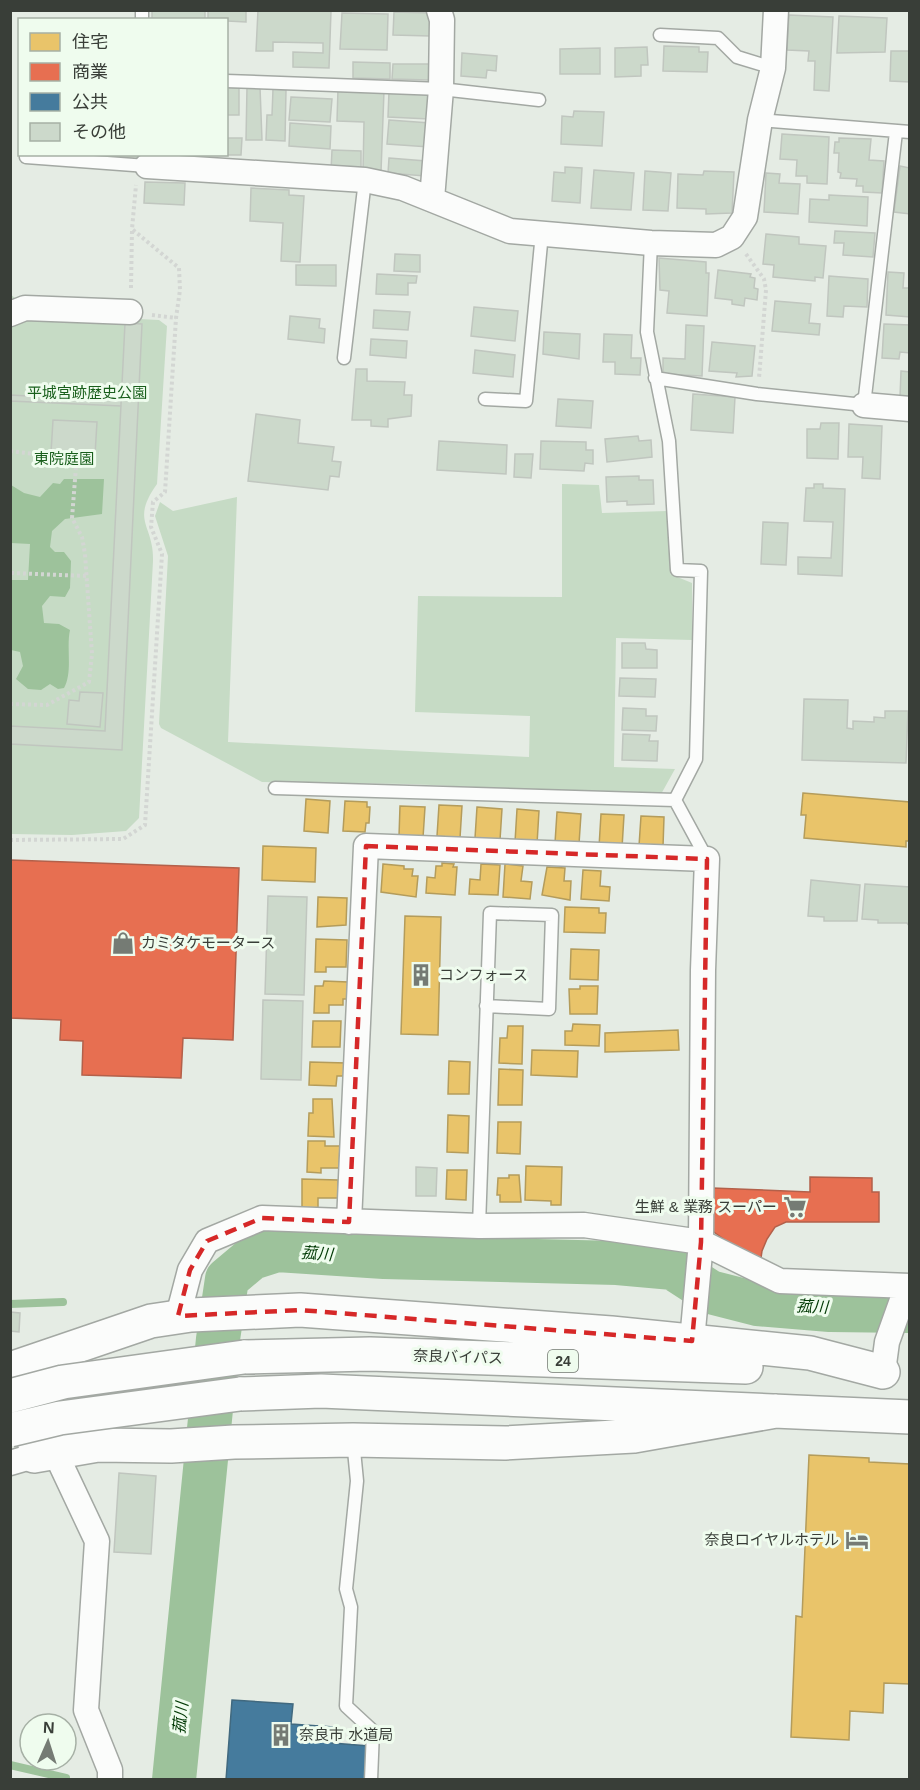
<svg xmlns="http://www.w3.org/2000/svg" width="920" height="1790" font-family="Arial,'Noto Sans JP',sans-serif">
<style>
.green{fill:#c6dbc5}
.water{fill:#9dc29b}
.homes{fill:#e9c46a;stroke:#b49c5b;stroke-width:1.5}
.shops{fill:#e76f51;stroke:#b3604a;stroke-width:1.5}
.public{fill:#457b9d;stroke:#41697f;stroke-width:1.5}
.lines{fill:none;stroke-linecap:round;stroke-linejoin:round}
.stream{stroke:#9dc29b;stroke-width:8}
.river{stroke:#9dc29b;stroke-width:44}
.building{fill:#ccd9cb;stroke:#c0c6bf;stroke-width:1.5}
.lane-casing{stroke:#a3a8a3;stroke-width:15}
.street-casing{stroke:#a3a8a3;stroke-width:27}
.highway-casing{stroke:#a3a8a3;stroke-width:36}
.path{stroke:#d3d6d3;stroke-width:4;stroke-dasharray:3 3;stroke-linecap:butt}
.lane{stroke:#fbfcfb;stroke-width:12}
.street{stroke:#fbfcfb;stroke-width:24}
.highway{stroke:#fbfcfb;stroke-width:33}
.highway-bridge-casing{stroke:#a3a8a3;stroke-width:36;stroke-linecap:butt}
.highway-bridge{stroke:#fbfcfb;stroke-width:33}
.marked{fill:none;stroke:#d62828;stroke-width:4.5;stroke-dasharray:12 8;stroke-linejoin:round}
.labels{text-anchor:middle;stroke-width:6;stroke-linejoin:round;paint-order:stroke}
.shield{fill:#effcee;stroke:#70776f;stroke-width:1.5}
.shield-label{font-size:14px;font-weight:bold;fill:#393e38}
.park-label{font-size:15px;fill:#195f1c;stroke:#effcee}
.poi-label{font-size:15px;fill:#393e38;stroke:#effcee;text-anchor:start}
.street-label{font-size:15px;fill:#393e38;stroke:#effcee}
.water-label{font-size:16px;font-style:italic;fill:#003904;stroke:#effcee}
</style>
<rect width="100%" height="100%" fill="#e5ece4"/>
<path class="green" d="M10,294L35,314L159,320L167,326L157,484C130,522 154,524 153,561L139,818L126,831L72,835L11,834Z
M562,484L599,485L602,513L667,511L671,515L673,569L670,574L692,583V640L616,638L614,767L675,769L660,796L410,784L262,782L161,728L159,724L168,556L155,516L160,502L173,511L237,497L228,742L529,757L530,716L415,712L418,596L562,597Z"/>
<path class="water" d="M64,479H104L102,514L65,519L52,531L50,547L55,552H64L71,561L70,588L65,597L50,596L42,606L44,623L59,624L70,630C66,648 73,672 64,688L58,689L50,684L41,690L28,689L16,679L23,666L20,652L11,650V580H28L30,544L11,543V485L24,493L40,497L53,483L60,484Z"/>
<path class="homes" d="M803,793L910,802V841H906V847L804,838L806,815H801Z
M306,799L330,801L328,833L304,831Z
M345,801L367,802V807H370L369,823H366L365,832L343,831Z
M439,805L462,806L460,838L437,836Z
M400,806L425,807L423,838L399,836Z
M477,807L502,809L500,840L475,838Z
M517,809L539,811L537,844L515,842Z
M557,812L581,814L579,844L555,843Z
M601,814L624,815L622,848L599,847Z
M641,816L664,817L663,847L639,846Z
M263,846L316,848L315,882L262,880Z
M442,863L454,864L453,867H457L455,895L426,893L427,877L435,878L436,866H442Z
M383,864L404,866V869H413L412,876H418L416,897L381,892Z
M481,864L500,865L498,895L469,894L470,879L480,880Z
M505,864L523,866L521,881L532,882L530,899L503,897Z
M547,867L565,868L564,881H571L570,900L542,895Z
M583,870L601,871L600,886L610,887L609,901L581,899Z
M318,897L347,898L346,925L317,927Z
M565,907L599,908V913H606L605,933L564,932Z
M405,916L441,917L438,1035L401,1034Z
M316,939L347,940L346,967H326V972H315Z
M571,949L599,950L598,980L570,979Z
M324,981L348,982L347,999H343V1005H329V1013H314L315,986H323Z
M580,986H598L597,1014H570L569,989H580Z
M313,1021H341L340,1047H312Z
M573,1024L600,1025L599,1046L565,1045V1031H572Z
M508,1026H523L522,1064L499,1063L500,1038H507Z
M678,1030L679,1050L605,1052V1033Z
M532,1050L578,1051L577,1077L531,1075Z
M449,1061L470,1062L469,1094H448Z
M310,1062L346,1063V1076H337L336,1086L309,1085Z
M499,1069L523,1070L522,1105H498Z
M313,1099H332L334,1137L308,1136L309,1113H313Z
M448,1115L469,1116L468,1153L447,1152Z
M498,1122H521L520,1154L497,1153Z
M308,1141H325V1146H340L339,1168H321V1173L307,1172Z
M526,1166L562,1167L561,1205H551V1201L525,1200Z
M447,1170H467L466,1200L446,1199Z
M509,1175H519L521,1202H500V1195H497L498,1178H509Z
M302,1179L338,1180V1198H318V1209L302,1208Z
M809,1455L869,1458V1462L910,1464V1684L884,1683L883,1713L850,1711L849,1740L791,1737L796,1616L802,1617Z"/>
<path class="shops" d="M10,860L239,868L233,1040L183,1038L181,1078L82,1075L83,1041L60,1040L61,1020L10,1018Z
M810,1177L872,1178V1192H879V1222H786L775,1227L767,1239L762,1251L760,1265L711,1230L713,1188L810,1192Z"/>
<path class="public" d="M232,1700L293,1704L291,1724L333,1727L332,1743L369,1746L367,1780H226Z"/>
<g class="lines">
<path class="stream" d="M10,1304L63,1302
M10,1765L66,1778"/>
<path class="river" d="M174,1780L218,1339L227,1279L252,1258L277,1250L384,1257L617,1263L673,1268L710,1292L757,1304L830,1310L910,1311"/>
</g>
<path class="building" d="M152,10H205V20H152Z
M208,10H246V22L208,20Z
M258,10L331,11L329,68L293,67V52L323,53V43L273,42V51H256Z
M394,12L431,13L430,36L393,35Z
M342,13L388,14L387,50L340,49Z
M789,15L833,17L829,91L814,90L815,61H808L809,51L787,50Z
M839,16L887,18L885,52L837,53Z
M664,46L699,47V52H708L707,72L663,71Z
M647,47L648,65H641V76L615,77V48Z
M600,48V74H560V49Z
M891,51H910V82L890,81Z
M462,53L497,56L496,71L487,70L486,78L461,76Z
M353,62L390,63V79L353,78Z
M393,64H430V80L392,79Z
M226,87L239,88V115H226Z
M247,87H260L262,140H246Z
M273,89L286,90L285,141L266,140L267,115H272Z
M338,89L384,91L381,172L363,171L364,122L337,121Z
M389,91L430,92L429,119L388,117Z
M291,97L332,99L330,122L289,120Z
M574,111L604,112L602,146L561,144L562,116L573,117Z
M389,120L430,123L429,147L387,144Z
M290,123L331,126L330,149L289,146Z
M782,134L829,137L827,184L807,183V176H796L797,160L780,159Z
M226,138H242L241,155H205L226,154Z
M839,138L871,139L869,160L884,161L882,193L863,192V186H856L857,179L840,178L841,173L838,172L839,153H834L835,142H839Z
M332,150L361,151V171H331Z
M86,154H140V159Z
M389,158L426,161L425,176L388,173Z
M900,166L910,168V214L894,212Z
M565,167L582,168L580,203L552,201L554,172L565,173Z
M594,170L634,173L631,210L591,208Z
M645,171L671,173L668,211L643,210Z
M704,171L734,172L732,213L706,214V209L677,208L678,174L703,175Z
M766,173L780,174L779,183L800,184L798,214L764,212Z
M145,182L185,183L184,205L144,203Z
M251,188L289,190V195L304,196L300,262L281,261L283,223L250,221Z
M829,195L868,197L867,226L809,222L810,199L829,200Z
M835,231L875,233L873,257L843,255L844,243H834Z
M766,234L799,237V244L826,246L823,278L815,277V281L773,277L774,265L763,264Z
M395,254L420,255V272L394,271Z
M659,258L706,262V273H709L707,316L667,313L669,291L660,290Z
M296,265H336V286L296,285Z
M718,270L751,274L750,277L755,278L754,288L758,289L757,300L745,298L744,306L732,304V300L715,298Z
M888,272L904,273L903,288H910V317L886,315Z
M377,274L417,276L416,283H408V295L376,294Z
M829,276L868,279L867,307L844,306L843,317L827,316Z
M775,301L811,304L809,323L820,324L819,335L772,331Z
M474,307L518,311L515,341L471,336Z
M374,310L410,312L408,330L373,328Z
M290,316L320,319L319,328L325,329L324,343L288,339Z
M125,323L142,324L122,750L10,744V726L105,731Z
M884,324L910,325V353L900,352L899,359L882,358Z
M686,325L704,326L702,376L663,374V358L685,359Z
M544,332L580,334L579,359L543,354Z
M604,334L632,335L631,358H641L640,375L615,374V362H603Z
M371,339L407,341L406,358L370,355Z
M712,342L755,346L752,376L736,377L737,373L709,371Z
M475,350L515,355L513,377L473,373Z
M356,369H367V381L405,382L404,395H412L411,416L388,419V427L371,426V420H352Z
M901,371L910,372V398L900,397Z
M693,394L735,397L733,433L691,430Z
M10,395L121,401V406L10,401Z
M558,399L593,401L591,428L556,426Z
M256,414L300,420L298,443L334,447L332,461L341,462L339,477L330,476L328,490L248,481Z
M53,420L97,422L95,455L51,453Z
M821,423H839L838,459L807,458V429H820Z
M849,424L882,426L880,479L862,478L863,457H848Z
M638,436L639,441L651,440L652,457L607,462L605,439Z
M439,441L507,445L506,474L437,470Z
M541,441L586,442V450H593V464L585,463L584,471L540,469Z
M515,454H533L531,478L514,477Z
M639,476V480H653L654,504L627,505V501L607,502L606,477Z
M814,484H823V488L845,489L842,576L798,574V557L831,558L833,522L804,521L806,488H814Z
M763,522L788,523L786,565L761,564Z
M622,643H645L646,649L657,650V668H622Z
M620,678L656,679L655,697L619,696Z
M80,692L103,693L100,727L67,724L69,700L79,701Z
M804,699L848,700L847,728L853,729V721L874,722V717L885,718V711H908L906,763L802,760Z
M623,708L646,709V716H657L656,731L622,730Z
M623,734L650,735L649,741H658L657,761L622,760Z
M811,880L860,885L857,921H824V917L808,916Z
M865,884L910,887V927L907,923H878V920L862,919Z
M268,896L307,897L304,995L265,994Z
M263,1000L303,1001L301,1080L261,1079Z
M416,1167L437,1168L436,1196H416Z
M10,1312L20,1313L19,1332L10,1331Z
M119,1473L156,1476L151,1554L114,1552Z"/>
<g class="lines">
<g class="lane-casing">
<path id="lane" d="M142,10V20
M660,35L718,38L737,57L773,68
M226,81L441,89L539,100
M760,120L910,132
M27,154L26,157L147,166V162
M651,243L647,332L669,441L677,570L701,571L696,759L675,800L707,859
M344,358L365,180
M655,378L757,394L864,405L896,132
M485,399L526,401L542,233
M275,788L675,800
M479,1226L490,913L552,915L549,1009L486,1006
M353,1440L357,1481L346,1589L351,1607L346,1706L373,1731L371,1780"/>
</g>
<g class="street-casing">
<path id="street" d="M147,166L365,180L403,188L510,231L651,243L716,245L732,237L745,217L760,120L773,68L776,10
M432,199L441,89L442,20L439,10
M10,314L25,308L130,312
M864,405L910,409
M349,1222L366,846L707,859L703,970L701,1242L692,1341
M178,1316L190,1270L207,1241L262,1218L479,1226L584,1225L701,1242L780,1281L910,1286
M883,1372L887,1342L907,1286
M55,1452L97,1541L86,1710L110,1770V1780
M10,1463L34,1456L29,1440"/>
</g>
<g class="highway-casing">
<path id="highway" d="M244,1357L370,1354L746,1367
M10,1369L151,1321L191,1315L300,1310L611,1333L810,1353L883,1372
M240,1394L321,1391L910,1417
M34,1456L98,1445L171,1446L234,1442L353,1440L505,1443L634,1436L776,1411"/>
</g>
<path class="path" d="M746,254L764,279L766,290L759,378
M131,288L132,230
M152,315L176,318
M10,451L76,459
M11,573L87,576
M10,704L47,705L89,682L92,654L85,554L82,537L72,518L77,454
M10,840L123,839L145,825L162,554L151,527L153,502L165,492L176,318L180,290L179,268L132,229L136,185"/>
<use href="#lane" class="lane"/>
<use href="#street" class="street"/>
<use href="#highway" class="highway"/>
<g class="highway-bridge-casing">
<path id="highway-bridge" d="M10,1396L63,1382L244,1357
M10,1430L60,1418L240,1394"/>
</g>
<use href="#highway-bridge" class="highway-bridge"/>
</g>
<path class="marked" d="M366,846L707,859L701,1242L692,1341L300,1310L178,1316L190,1270L207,1241L262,1218L349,1222Z"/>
<defs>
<g id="shop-bare" transform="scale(1.8)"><path d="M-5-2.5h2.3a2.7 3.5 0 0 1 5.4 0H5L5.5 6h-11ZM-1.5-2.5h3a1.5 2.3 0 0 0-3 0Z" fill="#757b74" stroke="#effcee" stroke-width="2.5" paint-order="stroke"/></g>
<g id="building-bare" transform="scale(1.8)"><path d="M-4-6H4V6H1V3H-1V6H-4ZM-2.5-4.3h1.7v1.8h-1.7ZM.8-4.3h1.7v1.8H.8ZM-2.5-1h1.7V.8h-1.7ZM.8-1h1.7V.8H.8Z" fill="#757b74" stroke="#effcee" stroke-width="2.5" paint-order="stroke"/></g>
<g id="supermarket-bare" transform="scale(1.8)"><path d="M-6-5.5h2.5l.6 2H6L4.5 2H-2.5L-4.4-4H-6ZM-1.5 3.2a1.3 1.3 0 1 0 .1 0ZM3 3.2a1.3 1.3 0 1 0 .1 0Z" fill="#757b74" stroke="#effcee" stroke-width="2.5" paint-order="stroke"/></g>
<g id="hotel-bare" transform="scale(1.8)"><path d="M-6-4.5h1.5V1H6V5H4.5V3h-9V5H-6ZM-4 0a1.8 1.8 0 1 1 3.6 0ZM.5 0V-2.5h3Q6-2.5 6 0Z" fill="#757b74" stroke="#effcee" stroke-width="2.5" paint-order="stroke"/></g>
</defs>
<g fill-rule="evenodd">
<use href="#shop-bare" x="123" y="943"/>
<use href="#building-bare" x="421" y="975"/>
<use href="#supermarket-bare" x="795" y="1207"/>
<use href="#hotel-bare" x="857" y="1540"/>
<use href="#building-bare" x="281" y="1735"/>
</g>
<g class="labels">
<rect class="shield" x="548" y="1350" width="30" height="22" rx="4.5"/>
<g class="shield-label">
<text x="563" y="1366">24</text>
</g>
<g class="park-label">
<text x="87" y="398">平城宮跡歴史公園</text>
<text x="64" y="464">東院庭園</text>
</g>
<g class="poi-label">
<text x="141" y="948">カミタケモータース</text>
<text x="439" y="980">コンフォース</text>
<text x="777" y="1212" text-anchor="end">生鮮 &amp; 業務 スーパー</text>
<text x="839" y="1545" text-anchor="end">奈良ロイヤルホテル</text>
<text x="299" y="1740">奈良市 水道局</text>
</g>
<g class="street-label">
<text transform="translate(458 1357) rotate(2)" y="5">奈良バイパス</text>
</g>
<g class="water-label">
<text transform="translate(317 1253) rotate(4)" y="6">菰川</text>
<text transform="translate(812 1306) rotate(3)" y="6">菰川</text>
<text transform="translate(180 1718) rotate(-84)" y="6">菰川</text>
</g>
</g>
<rect width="920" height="1790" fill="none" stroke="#393e38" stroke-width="24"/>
<rect x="18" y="18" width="210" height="138" fill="#effcee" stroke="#a6b0a5" stroke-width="1.5"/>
<rect x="30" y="33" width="30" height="18" fill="#e9c46a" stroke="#a6b0a5" stroke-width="1.5"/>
<text x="72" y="48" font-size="18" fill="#393e38">住宅</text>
<rect x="30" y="63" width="30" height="18" fill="#e76f51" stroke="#a6b0a5" stroke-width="1.5"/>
<text x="72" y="78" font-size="18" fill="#393e38">商業</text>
<rect x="30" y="93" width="30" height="18" fill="#457b9d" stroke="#a6b0a5" stroke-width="1.5"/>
<text x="72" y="108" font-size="18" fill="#393e38">公共</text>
<rect x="30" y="123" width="30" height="18" fill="#ccd9cb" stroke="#a6b0a5" stroke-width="1.5"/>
<text x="72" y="138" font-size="18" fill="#393e38">その他</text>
<g transform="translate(48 1742) rotate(3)"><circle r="28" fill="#effcee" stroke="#a6b0a5" stroke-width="1.5"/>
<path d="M0-4.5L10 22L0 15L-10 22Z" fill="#757b74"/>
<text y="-9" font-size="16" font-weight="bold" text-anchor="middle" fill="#393e38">N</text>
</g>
</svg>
